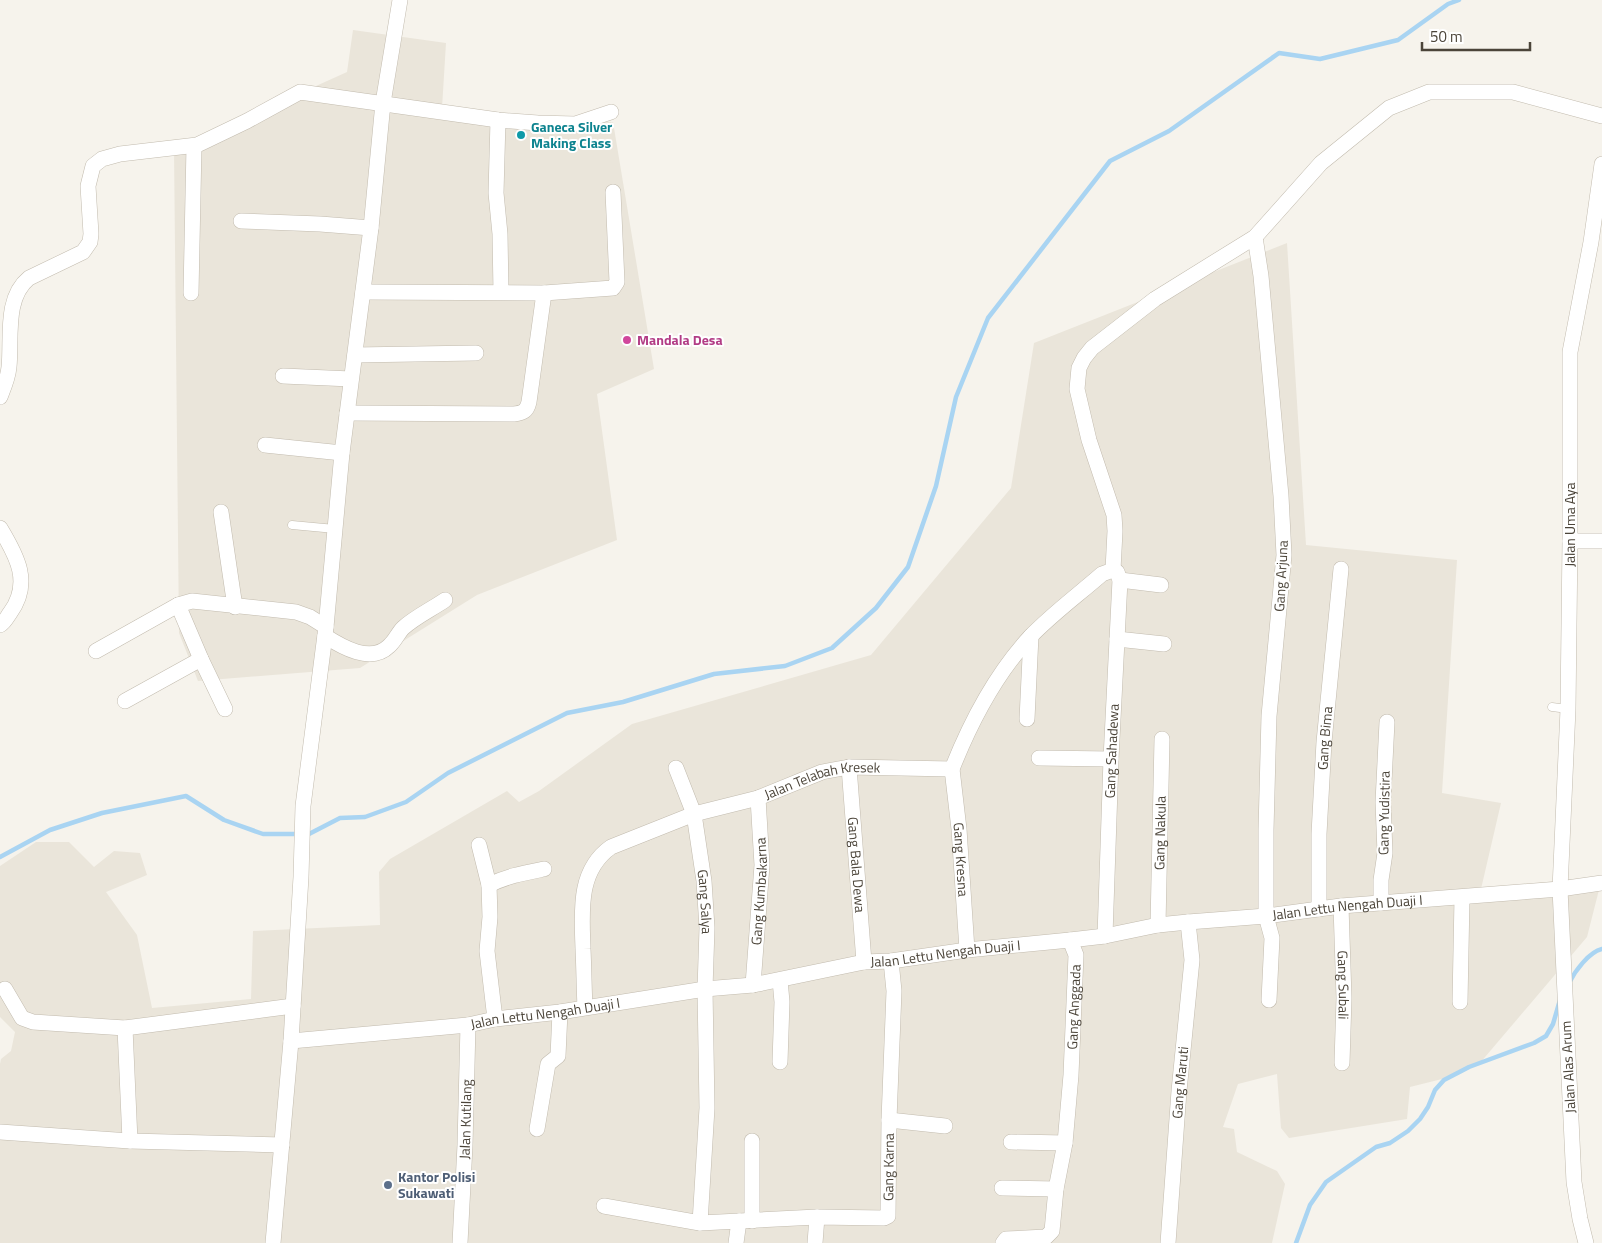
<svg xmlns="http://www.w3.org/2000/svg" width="1602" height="1243" font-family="'Titillium Web',sans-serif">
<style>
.residential{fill:#eae5da}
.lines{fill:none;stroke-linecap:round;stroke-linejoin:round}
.stream{stroke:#a9d4f2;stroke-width:4.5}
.lane-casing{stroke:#c2bbae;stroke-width:9}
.street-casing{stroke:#c2bbae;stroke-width:16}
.lane{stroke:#fff;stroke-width:8}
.street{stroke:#fff;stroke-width:15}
.culture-dot{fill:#0f9aa8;stroke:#fff;stroke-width:2}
.hotel-dot{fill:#d1479c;stroke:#fff;stroke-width:2}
.service-dot{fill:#5c6f8a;stroke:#fff;stroke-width:2}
.labels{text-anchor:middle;stroke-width:4;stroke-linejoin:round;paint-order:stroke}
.culture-label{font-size:14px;font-weight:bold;fill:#0d838f;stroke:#fff;text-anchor:start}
.hotel-label{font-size:14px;font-weight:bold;fill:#b23c85;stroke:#fff;text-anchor:start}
.street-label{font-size:14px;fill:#4b4439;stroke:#fff}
.service-label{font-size:14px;font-weight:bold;fill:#4e5e75;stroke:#fff;text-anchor:start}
</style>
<rect width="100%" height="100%" fill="#f6f3ec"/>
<path class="residential" d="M353,30L446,43L442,108L546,121L613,122L654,369L597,394L617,540L477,595L360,668L198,681L179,633L174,150L347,72Z
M1287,243L1306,545L1457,560L1442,793L1501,803L1481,889L1602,876V878L1587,937L1480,1063L1458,1075L1410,1087L1407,1119L1289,1138L1281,1128L1277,1074L1238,1084L1223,1127L1234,1129L1237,1152L1277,1171L1285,1184L1272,1243H0V1064L1,1059L11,1051L15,1032L0,1017V866L36,842H69L94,867L114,851L140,853L147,875L106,892L137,935L152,1008L251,999L253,931L380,925L379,872L390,859L507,791L519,802L539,791L632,724L871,655L1011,488L1034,343Z"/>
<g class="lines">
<path class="stream" d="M0,857L50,830L102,813L186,796L224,820L263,834H309L340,818L365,817L406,802L448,773L567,713L623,702L714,674L785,666L832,648L876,608L908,567L936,486L956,397L988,318L1110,161L1169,131L1279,53L1320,59L1398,40L1448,4L1459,0
M1569,983C1575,971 1589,952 1602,949
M1296,1243L1310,1205L1326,1182L1376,1147L1390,1143L1408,1131L1420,1119L1428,1107L1435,1090L1444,1080L1469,1067L1534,1043L1546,1036L1553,1024L1560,1000"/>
<g class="lane-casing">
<path id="lane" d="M292,525L335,529
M1552,707L1568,709"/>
</g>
<g class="street-casing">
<g id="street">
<path d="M498,120L496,193L500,234L501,292"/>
<path d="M241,221L320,224L371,228"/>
<path d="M1255,237L1261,276L1281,496L1284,555L1269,716L1266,830V916L1272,938L1269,1000"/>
<path d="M363,292L544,293L613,288L617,282L613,192"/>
<path d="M191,293L194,146"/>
<path d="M355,355L476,353"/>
<path d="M283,376L351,379"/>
<path d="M0,397C4,387 8,378 9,367C12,339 4,298 29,278L83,252L90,242L91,234L88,186L93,166L102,159L120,154L197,145L247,121L300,92L498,120L538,123L575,124L611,112"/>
<path d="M347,413L514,414C523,413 527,411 529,402L544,293"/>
<path d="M265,445L342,453"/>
<path d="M221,512L235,607"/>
<path d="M0,528C17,556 32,583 10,613C7,617 5,622 0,625"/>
<path d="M1570,541H1602"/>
<path d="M1113,570L1115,531L1114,515L1089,440L1077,389L1079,368L1084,358L1092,348L1155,299L1255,237L1321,163L1389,108L1429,92H1513L1602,116"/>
<path d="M1120,580L1161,585"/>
<path d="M325,636C342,647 371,664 389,646C395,641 398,633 403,628C415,617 432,609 445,600"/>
<path d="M1117,639L1164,644"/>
<path d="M96,651L178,605"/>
<path d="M125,701L201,659"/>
<path d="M225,709L201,659L178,605L192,601L296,612L310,617L326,627"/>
<path d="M1027,719L1031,636"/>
<path d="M1039,758L1111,759"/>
<path id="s1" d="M849,767L864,962"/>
<path id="s2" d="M676,768L694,814L704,881L707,928L705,989L707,1108L700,1223"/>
<path id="s3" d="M952,769L959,829L967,950"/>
<path d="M479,845L489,885L490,917L487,951L495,1019"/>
<path d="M489,885C507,876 524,873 544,869"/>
<path d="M1381,903V880L1385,853L1383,802L1387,722"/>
<path id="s4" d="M1341,906L1344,998L1342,1063"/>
<path id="s5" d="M1319,909V834L1324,742L1341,569"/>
<path id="s6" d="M1158,925L1162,739"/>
<path id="s7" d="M1105,936L1111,759L1120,580L1117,572L1113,570"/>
<path id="s8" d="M753,985L762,865L758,798"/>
<path d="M5,989L22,1018L33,1022L125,1028L293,1006"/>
<path d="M1460,1002L1462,898"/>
<path id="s9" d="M585,1007C584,988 584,969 583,949C582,913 577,871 611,847L694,814L758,798L822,772L849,767L952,769C971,721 995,675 1030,637C1052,614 1078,595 1102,574L1113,570"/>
<path d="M125,1028L130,1141"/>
<path id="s10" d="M291,1041L468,1025L495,1019L560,1012L705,989L753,985L864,962L891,961L967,950L1070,940L1105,936L1158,925L1188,922L1266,916L1341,906L1560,889L1602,883"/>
<path d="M780,1062L782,1002L780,980"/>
<path d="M889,1120L945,1126"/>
<path d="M537,1129L548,1064L558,1056L560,1012"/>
<path d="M0,1132L130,1141L282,1145"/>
<path d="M1011,1142L1065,1143"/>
<path d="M1002,1188L1056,1189"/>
<path id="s11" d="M604,1206L700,1223L817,1217L884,1218L888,1216L889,1120L894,991L891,961"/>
<path d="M752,1221V1141"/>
<path d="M273,1243L291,1041L301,877L303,806L326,627L342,453L371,228L383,103L400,0"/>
<path id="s12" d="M460,1243L465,1145L468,1025"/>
<path d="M736,1243L739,1221"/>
<path d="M815,1243L817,1217"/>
<path id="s13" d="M1003,1243L1006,1239L1046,1237L1052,1231L1056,1189L1065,1143L1071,1075L1076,955L1070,940"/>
<path id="s14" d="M1168,1243L1179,1091L1192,960L1188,922"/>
<path id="s15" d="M1586,1243L1580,1219L1574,1182L1560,889L1568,709L1570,541V352L1591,242L1602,164"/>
</g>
</g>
<use href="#lane" class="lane"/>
<use href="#street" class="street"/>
</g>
<circle class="culture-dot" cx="521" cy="135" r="5"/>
<circle class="hotel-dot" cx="627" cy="340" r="5"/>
<circle class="service-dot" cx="388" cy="1185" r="5"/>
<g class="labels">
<g class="culture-label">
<text x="531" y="132">Ganeca Silver<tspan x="531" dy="16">Making Class</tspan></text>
</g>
<g class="hotel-label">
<text x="637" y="345">Mandala Desa</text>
</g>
<g class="street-label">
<text dy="5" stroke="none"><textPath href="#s15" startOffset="720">Jalan Uma Aya</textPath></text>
<text transform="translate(1281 576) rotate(-87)" y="5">Gang Arjuna</text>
<text dy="5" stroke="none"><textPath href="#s5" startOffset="171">Gang Bima</textPath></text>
<text dy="5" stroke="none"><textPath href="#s7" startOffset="185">Gang Sahadewa</textPath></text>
<text dy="5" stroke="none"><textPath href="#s9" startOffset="392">Jalan Telabah Kresek</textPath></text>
<text transform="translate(1384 813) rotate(-89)" y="5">Gang Yudistira</text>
<text dy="5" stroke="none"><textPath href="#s6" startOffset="92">Gang Nakula</textPath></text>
<text dy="5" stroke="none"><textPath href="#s3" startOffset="91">Gang Kresna</textPath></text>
<text dy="5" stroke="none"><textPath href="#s1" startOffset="98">Gang Bala Dewa</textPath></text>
<text dy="5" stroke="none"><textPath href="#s8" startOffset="94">Gang Kumbakarna</textPath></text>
<text dy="5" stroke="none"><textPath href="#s2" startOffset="138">Gang Salya</textPath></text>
<text dy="5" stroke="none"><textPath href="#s10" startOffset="1066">Jalan Lettu Nengah Duaji I</textPath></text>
<text dy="5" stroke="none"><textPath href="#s10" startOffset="661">Jalan Lettu Nengah Duaji I</textPath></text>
<text dy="5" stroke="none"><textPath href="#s4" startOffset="79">Gang Subali</textPath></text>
<text dy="5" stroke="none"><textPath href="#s13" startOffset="279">Gang Anggada</textPath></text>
<text dy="5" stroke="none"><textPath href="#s10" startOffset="256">Jalan Lettu Nengah Duaji I</textPath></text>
<text transform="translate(1568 1067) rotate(-93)" y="5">Jalan Alas Arum</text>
<text dy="5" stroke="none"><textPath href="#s14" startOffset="161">Gang Maruti</textPath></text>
<text dy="5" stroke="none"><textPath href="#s12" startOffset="124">Jalan Kutilang</textPath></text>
<text dy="5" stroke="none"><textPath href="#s11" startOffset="335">Gang Karna</textPath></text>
</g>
<g class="service-label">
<text x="398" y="1182">Kantor Polisi<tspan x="398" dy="16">Sukawati</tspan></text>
</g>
</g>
<path d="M1422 42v8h108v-8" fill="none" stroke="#4b4439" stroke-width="2.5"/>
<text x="1430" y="42" font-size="15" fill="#4b4439" stroke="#ffffff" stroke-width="4" paint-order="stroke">50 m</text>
</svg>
